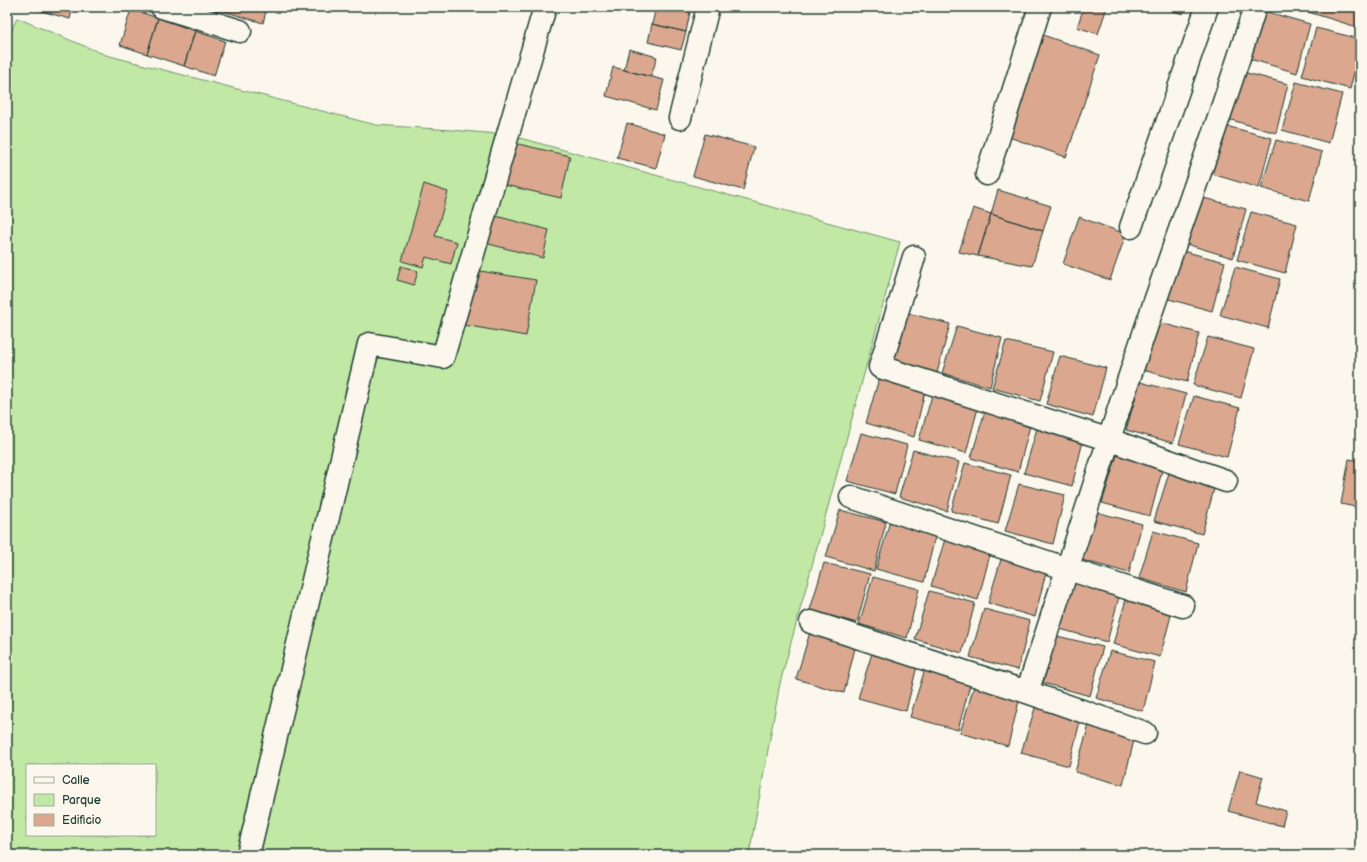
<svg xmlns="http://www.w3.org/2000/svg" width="1367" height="862" font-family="'Balsamiq Sans',sans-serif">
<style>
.green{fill:#c1e9a5;stroke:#70936c;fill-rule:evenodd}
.building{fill:#dba78f;stroke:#1f3d34}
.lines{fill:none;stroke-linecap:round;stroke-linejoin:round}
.minor-casing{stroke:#1f3d34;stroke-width:25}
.minor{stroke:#fbf7ec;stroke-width:22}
</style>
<rect width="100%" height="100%" fill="#fbf7ec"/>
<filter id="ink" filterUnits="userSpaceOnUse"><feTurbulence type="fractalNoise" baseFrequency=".025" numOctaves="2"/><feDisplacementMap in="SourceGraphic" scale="8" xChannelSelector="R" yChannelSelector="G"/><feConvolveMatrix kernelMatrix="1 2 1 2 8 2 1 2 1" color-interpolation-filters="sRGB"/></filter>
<g filter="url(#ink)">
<path class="green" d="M17,18L106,55L376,125L452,130L509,135L900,242L780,683L749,855H7V41ZM27,765H155V835H27Z"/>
<path class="building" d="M27,7H73L70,19Z
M209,7H221L220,10Z
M221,7H267L263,23L220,10Z
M497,7H510L509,10Z
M656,7H691L686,32L652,24Z
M1084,7H1107L1098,34L1077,27Z
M1160,7H1185L1183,14Z
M1292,7H1360V28Z
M131,9L158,18L147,54L120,45Z
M1264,11L1310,24L1297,73L1250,59Z
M158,18L195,31L184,66L147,54Z
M652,24L686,32L681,50L648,42Z
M1316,28L1360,39V48L1350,89L1302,76Z
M195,31L225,41L214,76L184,66Z
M1040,34L1100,55L1066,157L1006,136Z
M629,49L657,57L651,77L624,70Z
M613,67L664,80L656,110L606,96Z
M1243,72L1288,84L1276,133L1228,119Z
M1296,82L1342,94L1329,143L1282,130Z
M627,123L665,134L656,168L617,158Z
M1226,126L1272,138L1259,188L1212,174Z
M705,134L754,147L743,190L693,176Z
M1276,140L1322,152L1309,201L1261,188Z
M514,143L570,156L561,198L505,185Z
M424,184L448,192L435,236L457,242L451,264L426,257L423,267L402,261Z
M998,190L1051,206L1043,231L991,214Z
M1200,197L1246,209L1233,258L1186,244Z
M973,208L991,214L978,256L959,252Z
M1251,212L1297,224L1285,273L1237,260Z
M488,214L549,230L543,258L481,242Z
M991,214L1043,231L1032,266L978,256Z
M1079,217L1126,234L1110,280L1063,264Z
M1179,250L1225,262L1212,311L1165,298Z
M401,266L418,271L414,285L397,280Z
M1235,267L1280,279L1268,328L1220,315Z
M474,270L536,280L526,336L464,325Z
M904,312L950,324L937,373L890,359Z
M1153,321L1199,333L1187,382L1139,369Z
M957,326L1002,338L990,387L942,373Z
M1208,337L1254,349L1241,398L1193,385Z
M1006,341L1053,352L1040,401L992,388Z
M1060,356L1106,368L1093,417L1046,404Z
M880,375L926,387L914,437L866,423Z
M1140,382L1186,394L1173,443L1126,430Z
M933,392L979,404L966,453L919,440Z
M1194,396L1240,408L1227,457L1179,444Z
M985,411L1031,422L1018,472L971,458Z
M1038,425L1084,437L1072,486L1024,473Z
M861,433L907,445L895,494L847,481Z
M913,450L959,462L947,511L899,497Z
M1117,455L1163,467L1150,516L1102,503Z
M1349,459L1360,461V508L1341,504Z
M965,463L1011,475L998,524L951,511Z
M1169,473L1215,485L1202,534L1154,521Z
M1019,484L1065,495L1053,544L1005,531Z
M840,510L886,522L874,571L826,557Z
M1096,512L1142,524L1129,573L1082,560Z
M890,521L936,533L924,582L876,569Z
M1153,531L1198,543L1186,592L1139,578Z
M945,539L991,551L978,600L931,586Z
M1002,556L1047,568L1035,617L988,603Z
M824,563L870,574L857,623L810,610Z
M873,577L919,589L907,638L859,624Z
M1074,581L1120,593L1107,642L1060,629Z
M929,591L975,603L962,653L915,639Z
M1127,596L1173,608L1160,657L1113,644Z
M984,609L1030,621L1018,670L970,657Z
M810,632L856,644L844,693L796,679Z
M1057,636L1103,647L1090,696L1043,683Z
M873,650L918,662L906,711L858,698Z
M1110,651L1155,662L1143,711L1096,698Z
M925,669L971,681L958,730L910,717Z
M974,686L1020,697L1008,746L960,733Z
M1036,705L1081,717L1069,766L1021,753Z
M1089,725L1135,736L1123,785L1075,772Z
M1240,770L1263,777L1256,802L1286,811L1282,826L1228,811Z"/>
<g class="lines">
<g class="minor-casing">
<path id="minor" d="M162,7L240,31
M680,118L708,7
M987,174L1040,7
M1131,227L1207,7
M914,257L880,367L1110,440L1226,481
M851,497L1068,569L1183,606
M811,622L1027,692L1145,733
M1027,692C1069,567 1107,441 1150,316C1185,213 1223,111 1255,7
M248,855L369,344L443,357L545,7"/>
</g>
<use href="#minor" class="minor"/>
</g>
</g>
<rect width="1367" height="862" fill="none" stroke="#fbf7ec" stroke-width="24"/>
<rect x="12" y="12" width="1343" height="838" fill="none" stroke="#1f3d34" stroke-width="1.5" filter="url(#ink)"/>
<rect x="26" y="764" width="130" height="72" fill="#fbf7ec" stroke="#a3ada2"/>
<rect x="34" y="777" width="20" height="6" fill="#fbf7ec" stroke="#a3ada2"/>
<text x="62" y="784" font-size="12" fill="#1f3d34">Calle</text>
<rect x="34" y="794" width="20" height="12" fill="#c1e9a5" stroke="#a3ada2"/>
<text x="62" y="804" font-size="12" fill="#1f3d34">Parque</text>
<rect x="34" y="814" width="20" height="12" fill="#dba78f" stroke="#a3ada2"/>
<text x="62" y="824" font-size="12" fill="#1f3d34">Edificio</text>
</svg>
